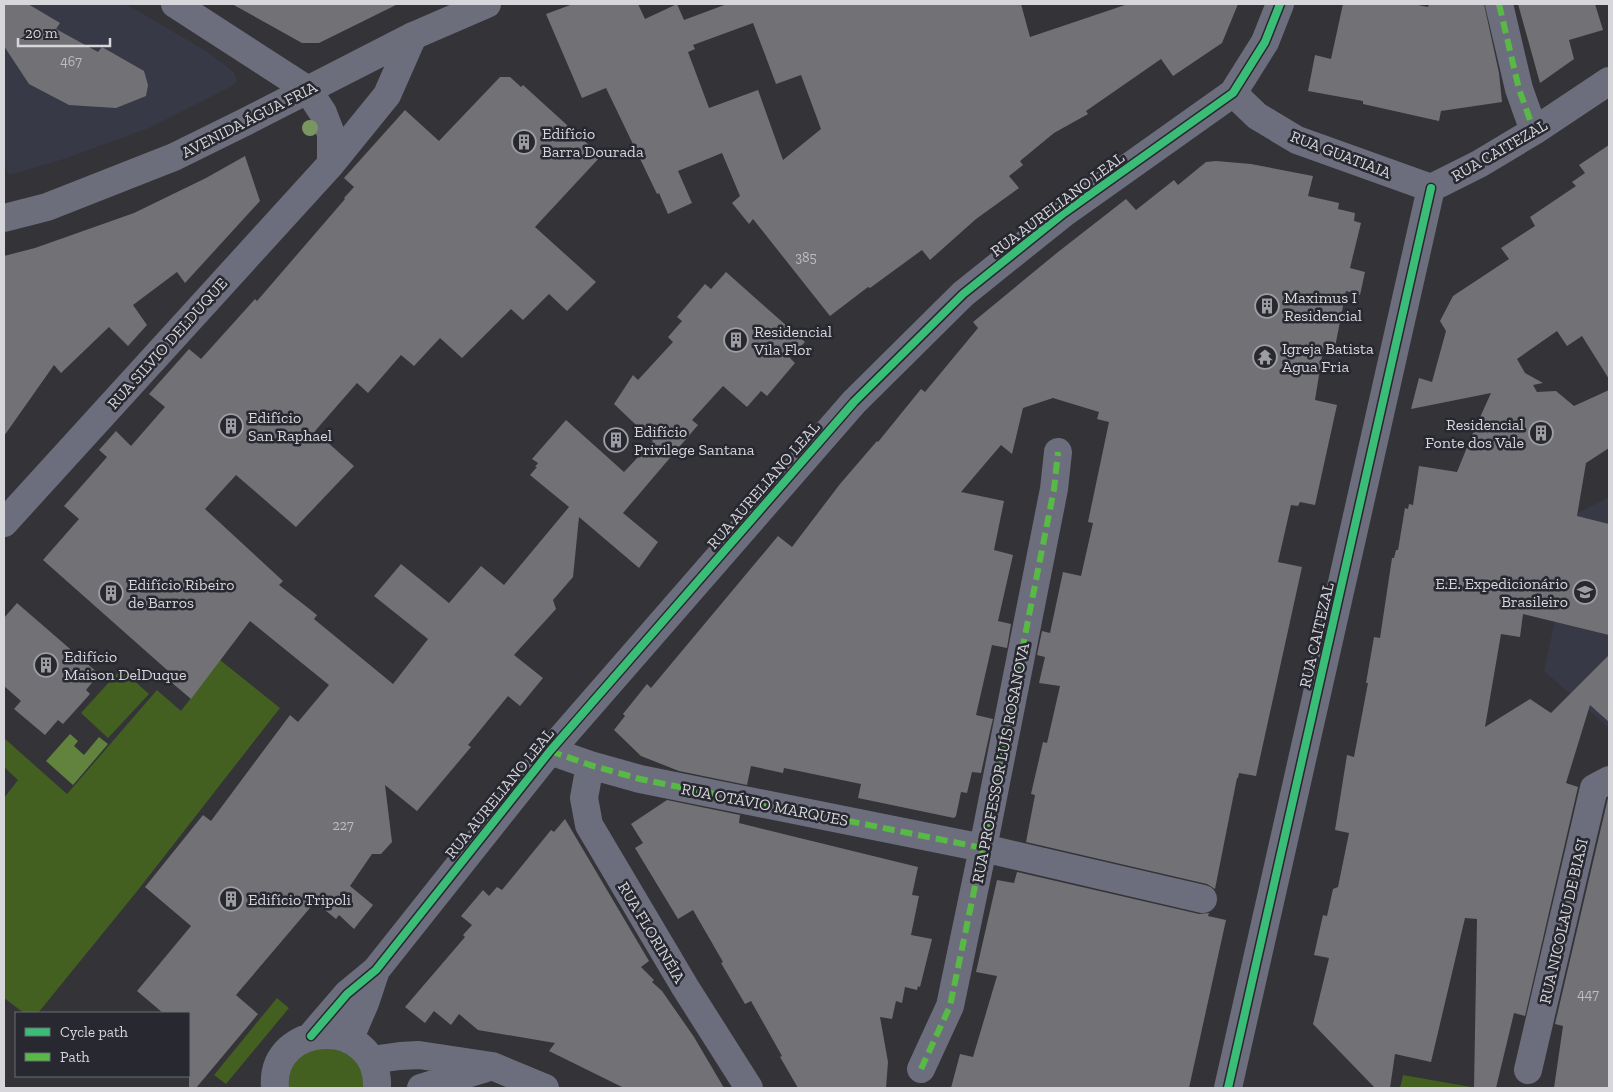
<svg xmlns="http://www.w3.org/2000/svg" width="1613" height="1092" font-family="'Zilla Slab',serif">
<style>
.built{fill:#383946}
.green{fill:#436020}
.water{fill:#61833e}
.building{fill:#727276;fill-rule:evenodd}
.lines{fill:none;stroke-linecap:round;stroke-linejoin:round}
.minor{stroke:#6d6e7d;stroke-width:28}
.major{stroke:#6c6e7c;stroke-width:28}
.quiet{stroke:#58b947;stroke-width:6;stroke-dasharray:12 6;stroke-linecap:butt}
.cycleway-casing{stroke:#272830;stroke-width:11}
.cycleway{stroke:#3abd76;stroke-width:8}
.tree{fill:#799660}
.labels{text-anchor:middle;stroke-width:5;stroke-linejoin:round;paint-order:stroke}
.number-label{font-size:14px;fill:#bdbdc2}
.street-label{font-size:16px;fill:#d6d6db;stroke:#272830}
.poi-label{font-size:16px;fill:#d6d6db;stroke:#272830;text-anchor:start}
</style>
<rect width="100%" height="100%" fill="#333338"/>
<path class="built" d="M4,4H126L206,51L234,72L237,82L232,86L149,128L64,159L9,175L4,164Z
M1609,497V728L1544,671L1578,513Z"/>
<path class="green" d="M220,660L280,708L138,890L38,1013H24L4,998V798L18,780L4,767V738L67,794L157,690L181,711Z
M121,669L149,694L108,738L81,713Z
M277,998L289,1008L226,1084L214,1075Z
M321,1046C350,1053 362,1056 366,1088H285C290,1057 294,1059 321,1046Z
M1403,1075L1471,1087V1088H1400Z"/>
<path class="water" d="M70,734L78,741L74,746L84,755L99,737L108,744L73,785L46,761Z"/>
<path class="building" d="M4,4H28L60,23L56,29L98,52L102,47L144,71L148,85L146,96L116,108L69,105L29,84L4,46Z
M232,4H398L319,43H302Z
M573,4H638L645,19L677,4L684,20L727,4H1021L1030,37L1128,4H1238L1222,43L1173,76L1161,59L1086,111L1088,114L1054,133L1020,161L1023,165L1009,176L1019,188L976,219L930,260L922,250L870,288L868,287L830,316L753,219L749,224L732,203L740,196L722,153L678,171L692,203L668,214L659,193L657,194L606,88L582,98L546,14ZM753,23L776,84L801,75L821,129L783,160L758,90L709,108L688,52L695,49L693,45Z
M1343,4H1413L1428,7L1429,4H1484L1499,73L1502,102L1441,111L1439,121L1363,104V101L1308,91L1315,55L1331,59Z
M1518,4H1595L1603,30L1569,40L1574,59L1540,83Z
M500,77H510L521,87L523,85L601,156L535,227L596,282L567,311L549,294L523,320L511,309L462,358L440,338L414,366L401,355L368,393L357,383L315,431L354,466L296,527L236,475L205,509L283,581L279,585L317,615L314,619L393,684L428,639L374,596L401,564L449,603L481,566L504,585L569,507L530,475L537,467H535L538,463L532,459L566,420L624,472L653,441L614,404L633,375L638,380L673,342L668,337L682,321L677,317L705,284L711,289L726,272L805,342L790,358L795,363L767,396L761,391L747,407L723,386L692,420L698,425L623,513L658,542L639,568L579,517L573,577L553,600L556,609L514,655L543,678L520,706L508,696L468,745L471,747L417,811L385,785L392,842L381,854H372L350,886L373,905L354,929L339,915L336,919L315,902L236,995L258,1014L196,1088H189V1013H163L137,991L191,926L145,887L203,815L211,821L290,715L298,722L329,685L250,621L191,699L171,682L175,677L43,560L79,519L64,506L107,457L99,450L116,431L131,446L165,407L149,394L189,349L201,359L255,299L257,301L345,199L344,198L354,187L344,178L405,110L439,141Z
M1609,145V379L1582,336L1567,346L1557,331L1517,359L1525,373L1543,383L1533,385L1537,392L1556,391L1574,406L1609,390V448L1586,463L1577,516L1609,524V635L1523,614L1520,637L1501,634L1485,727L1530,699L1551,713L1609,655V722L1590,705L1566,783L1578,787L1525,1016L1514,1013L1496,1088H1474L1477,919L1465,918L1431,1062L1395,1054L1390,1088H1375L1313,1024L1329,958L1314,955L1323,915L1327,916L1333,889L1338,887L1349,833L1335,830L1347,755L1354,757L1368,683H1366L1374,637L1380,638L1392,558H1394L1396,550H1398L1405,508L1408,509L1409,504L1413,505L1419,466L1457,472L1472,435L1491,393L1411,409L1419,378L1432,382L1446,331L1440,321L1453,296L1509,259L1501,248L1535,226L1530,217L1576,186L1572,182L1585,173L1579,165Z
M245,156L260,201L185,283L177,272L133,305L147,325L128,346L109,327L61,373L54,365L4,436V256L35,248L134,213L206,178Z
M1216,161L1251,164L1313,176L1308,196L1339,203L1338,209L1355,213L1354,221L1361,223L1350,268L1365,272L1360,295L1346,291L1335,347L1324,344L1315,400L1337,405L1315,505L1300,502L1298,506L1291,505L1278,562L1302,567L1256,776L1239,773L1238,778H1237L1215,889L1207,884L1026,842L1035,795L1031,794L1043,742L1047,743L1060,686L1039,683L1045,657L1037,655L1042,631L1050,633L1063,572L1081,576L1093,523L1088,522L1109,422L1097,419L1099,412L1053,398L1023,408L1012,454L1001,445L961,492L1004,501L994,550L1013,555L998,621L1011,624L1007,648L992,645L976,715L993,719L991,727L981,773L972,772L967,793L961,792L956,816L954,818L858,798L861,784L784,768L783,773L751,766L747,785L679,771L641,756L614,730L625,716L623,714L647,684L651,688L778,536L792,547L840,484L877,441L878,442L921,389L925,392L978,328L973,322L1058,252L1126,199L1136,210L1174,180L1178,185L1206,162Z
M17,603L99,674L86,690L90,694L63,724L58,720L45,735L14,709L21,701L4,686V618Z
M1608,798H1609V1088H1554L1563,1026L1555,1024Z
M667,800L740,815L739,823L918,867L912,895L919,896L911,935L932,939L920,987L918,986L917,990L905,987L902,1003L896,1001L892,1019L880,1017L888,1062L886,1088H798L780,1057L782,1056L751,1001L745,1004L721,963L723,962L693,910L678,919L635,848L643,843L631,824Z
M565,819L649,961L641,967L654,980L652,982L662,991L694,1037L724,1088H624L549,1051L555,1043L478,1030L459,1014L451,1025L434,1011L425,1023L405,1007L465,937L463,935L472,925L461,916L483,890L489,896L497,887L502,890L551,830L554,832Z
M1017,872L1199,914L1209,913L1208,916L1226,920L1189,1088H951L960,1054L973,1057L997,976L976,972L997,880L1014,883Z"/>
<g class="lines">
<path class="minor" d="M175,4L308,90L323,113L331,134V164
M1499,4L1519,89L1534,131
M1233,93L1257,116L1297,140L1431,188
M1431,188L1479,164L1534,131L1609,81
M4,523L331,164L387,95L413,36
M550,751L590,765L640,779L983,848L1203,899
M590,765L584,798L589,825L685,987L749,1088
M311,1036L347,994L376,970L550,751L854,402L963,294L1064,213L1233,93L1265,42L1280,4
M349,1040L365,1003L376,970
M371,1060L400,1056L419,1055L492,1066L545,1088
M921,1069L950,1006L983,848L1054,489L1058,452
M1528,1070L1594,788L1609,780
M275,1088C269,1020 380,1015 377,1088
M421,1088L486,1068
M1228,1088L1431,188"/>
<path class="major" d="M4,218L47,207L174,157L245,122L413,36L487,4"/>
<path class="quiet" d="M1499,4L1519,89L1534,131
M550,751L590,765L640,779L983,848
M921,1069L950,1006L983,848L1054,489L1058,452"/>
<g class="cycleway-casing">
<path id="cycleway" d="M311,1036L347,994L376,970L550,751L854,402L963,294L1064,213L1233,93L1265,42L1280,4
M1228,1088L1431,188"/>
</g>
<use href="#cycleway" class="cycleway"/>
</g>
<circle class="tree" cx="310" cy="128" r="8"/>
<defs>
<g id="building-ring" transform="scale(1.25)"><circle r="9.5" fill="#272830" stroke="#9d9da2" stroke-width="1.5"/><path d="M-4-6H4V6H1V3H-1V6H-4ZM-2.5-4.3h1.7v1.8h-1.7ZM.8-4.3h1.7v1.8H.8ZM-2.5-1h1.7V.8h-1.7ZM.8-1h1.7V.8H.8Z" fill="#9d9da2"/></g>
<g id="temple-ring" transform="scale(1.25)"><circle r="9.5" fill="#272830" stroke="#9d9da2" stroke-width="1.5"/><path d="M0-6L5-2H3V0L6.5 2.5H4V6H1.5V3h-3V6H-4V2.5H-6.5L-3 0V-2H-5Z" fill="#9d9da2"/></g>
<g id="school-ring" transform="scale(1.25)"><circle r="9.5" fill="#272830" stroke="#9d9da2" stroke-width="1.5"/><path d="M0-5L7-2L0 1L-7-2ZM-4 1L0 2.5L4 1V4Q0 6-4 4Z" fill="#9d9da2"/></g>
</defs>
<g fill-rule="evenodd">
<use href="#building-ring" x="524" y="142"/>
<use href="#building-ring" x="1267" y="306"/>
<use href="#building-ring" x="736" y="340"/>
<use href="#temple-ring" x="1265" y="357"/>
<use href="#building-ring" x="231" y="426"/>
<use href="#building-ring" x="1541" y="433"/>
<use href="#building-ring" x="616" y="440"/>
<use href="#school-ring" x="1585" y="592"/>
<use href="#building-ring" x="111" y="593"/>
<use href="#building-ring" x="46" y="665"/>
<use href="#building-ring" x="231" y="899"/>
</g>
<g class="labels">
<g class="number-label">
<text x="71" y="66">467</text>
<text x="806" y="262">385</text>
<text x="343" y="830">227</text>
<text x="1588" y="999">447</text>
</g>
<g class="street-label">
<text transform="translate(249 119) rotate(-27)" y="6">AVENIDA ÁGUA FRIA</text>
<text transform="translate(1499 150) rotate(-30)" y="6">RUA CAITEZAL</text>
<text transform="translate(1341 154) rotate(21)" y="6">RUA GUATIAIA</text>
<text transform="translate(1057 204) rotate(-37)" y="6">RUA AURELIANO LEAL</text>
<text transform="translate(167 343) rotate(-48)" y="6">RUA SILVIO DELDUQUE</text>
<text transform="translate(763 485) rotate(-49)" y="6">RUA AURELIANO LEAL</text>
<text transform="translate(1316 635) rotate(-77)" y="6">RUA CAITEZAL</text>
<text transform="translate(1000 763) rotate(-79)" y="6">RUA PROFESSOR LUÍS ROSANOVA</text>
<text transform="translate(499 793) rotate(-51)" y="6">RUA AURELIANO LEAL</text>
<text transform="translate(765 804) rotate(11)" y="6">RUA OTÁVIO MARQUES</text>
<text transform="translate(1563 921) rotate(-77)" y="6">RUA NICOLAU DE BIASI</text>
<text transform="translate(652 932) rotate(59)" y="6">RUA FLORINÉIA</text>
</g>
<g class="poi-label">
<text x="542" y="139">Edifício<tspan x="542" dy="18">Barra Dourada</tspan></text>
<text x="1284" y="303">Maximus I<tspan x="1284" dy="18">Residencial</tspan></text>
<text x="754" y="337">Residencial<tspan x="754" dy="18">Vila Flor</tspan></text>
<text x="1282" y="354">Igreja Batista<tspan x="1282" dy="18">Agua Fria</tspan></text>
<text x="248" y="423">Edifício<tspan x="248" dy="18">San Raphael</tspan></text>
<text x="1524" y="430" text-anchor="end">Residencial<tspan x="1524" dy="18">Fonte dos Vale</tspan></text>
<text x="634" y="437">Edifício<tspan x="634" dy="18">Privilege Santana</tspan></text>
<text x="1568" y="589" text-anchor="end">E.E. Expedicionário<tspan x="1568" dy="18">Brasileiro</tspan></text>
<text x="128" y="590">Edifício Ribeiro<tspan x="128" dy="18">de Barros</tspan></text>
<text x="64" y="662">Edifício<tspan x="64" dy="18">Maison DelDuque</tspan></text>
<text x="248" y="905">Edifício Tripoli</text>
</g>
</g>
<rect width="1613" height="1092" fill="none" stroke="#d6d6db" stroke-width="10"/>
<rect x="15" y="1012" width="175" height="65" fill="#272830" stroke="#6d6e74"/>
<rect x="25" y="1028" width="25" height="8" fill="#3abd76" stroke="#6d6e74"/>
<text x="60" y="1037" font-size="15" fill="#d6d6db">Cycle path</text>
<rect x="25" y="1053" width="25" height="8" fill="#58b947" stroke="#6d6e74"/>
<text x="60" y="1062" font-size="15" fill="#d6d6db">Path</text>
<path d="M18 38v8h92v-8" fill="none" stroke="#d6d6db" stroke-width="2.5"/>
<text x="25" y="38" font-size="15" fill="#d6d6db" stroke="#272830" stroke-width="4" paint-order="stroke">20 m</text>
</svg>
